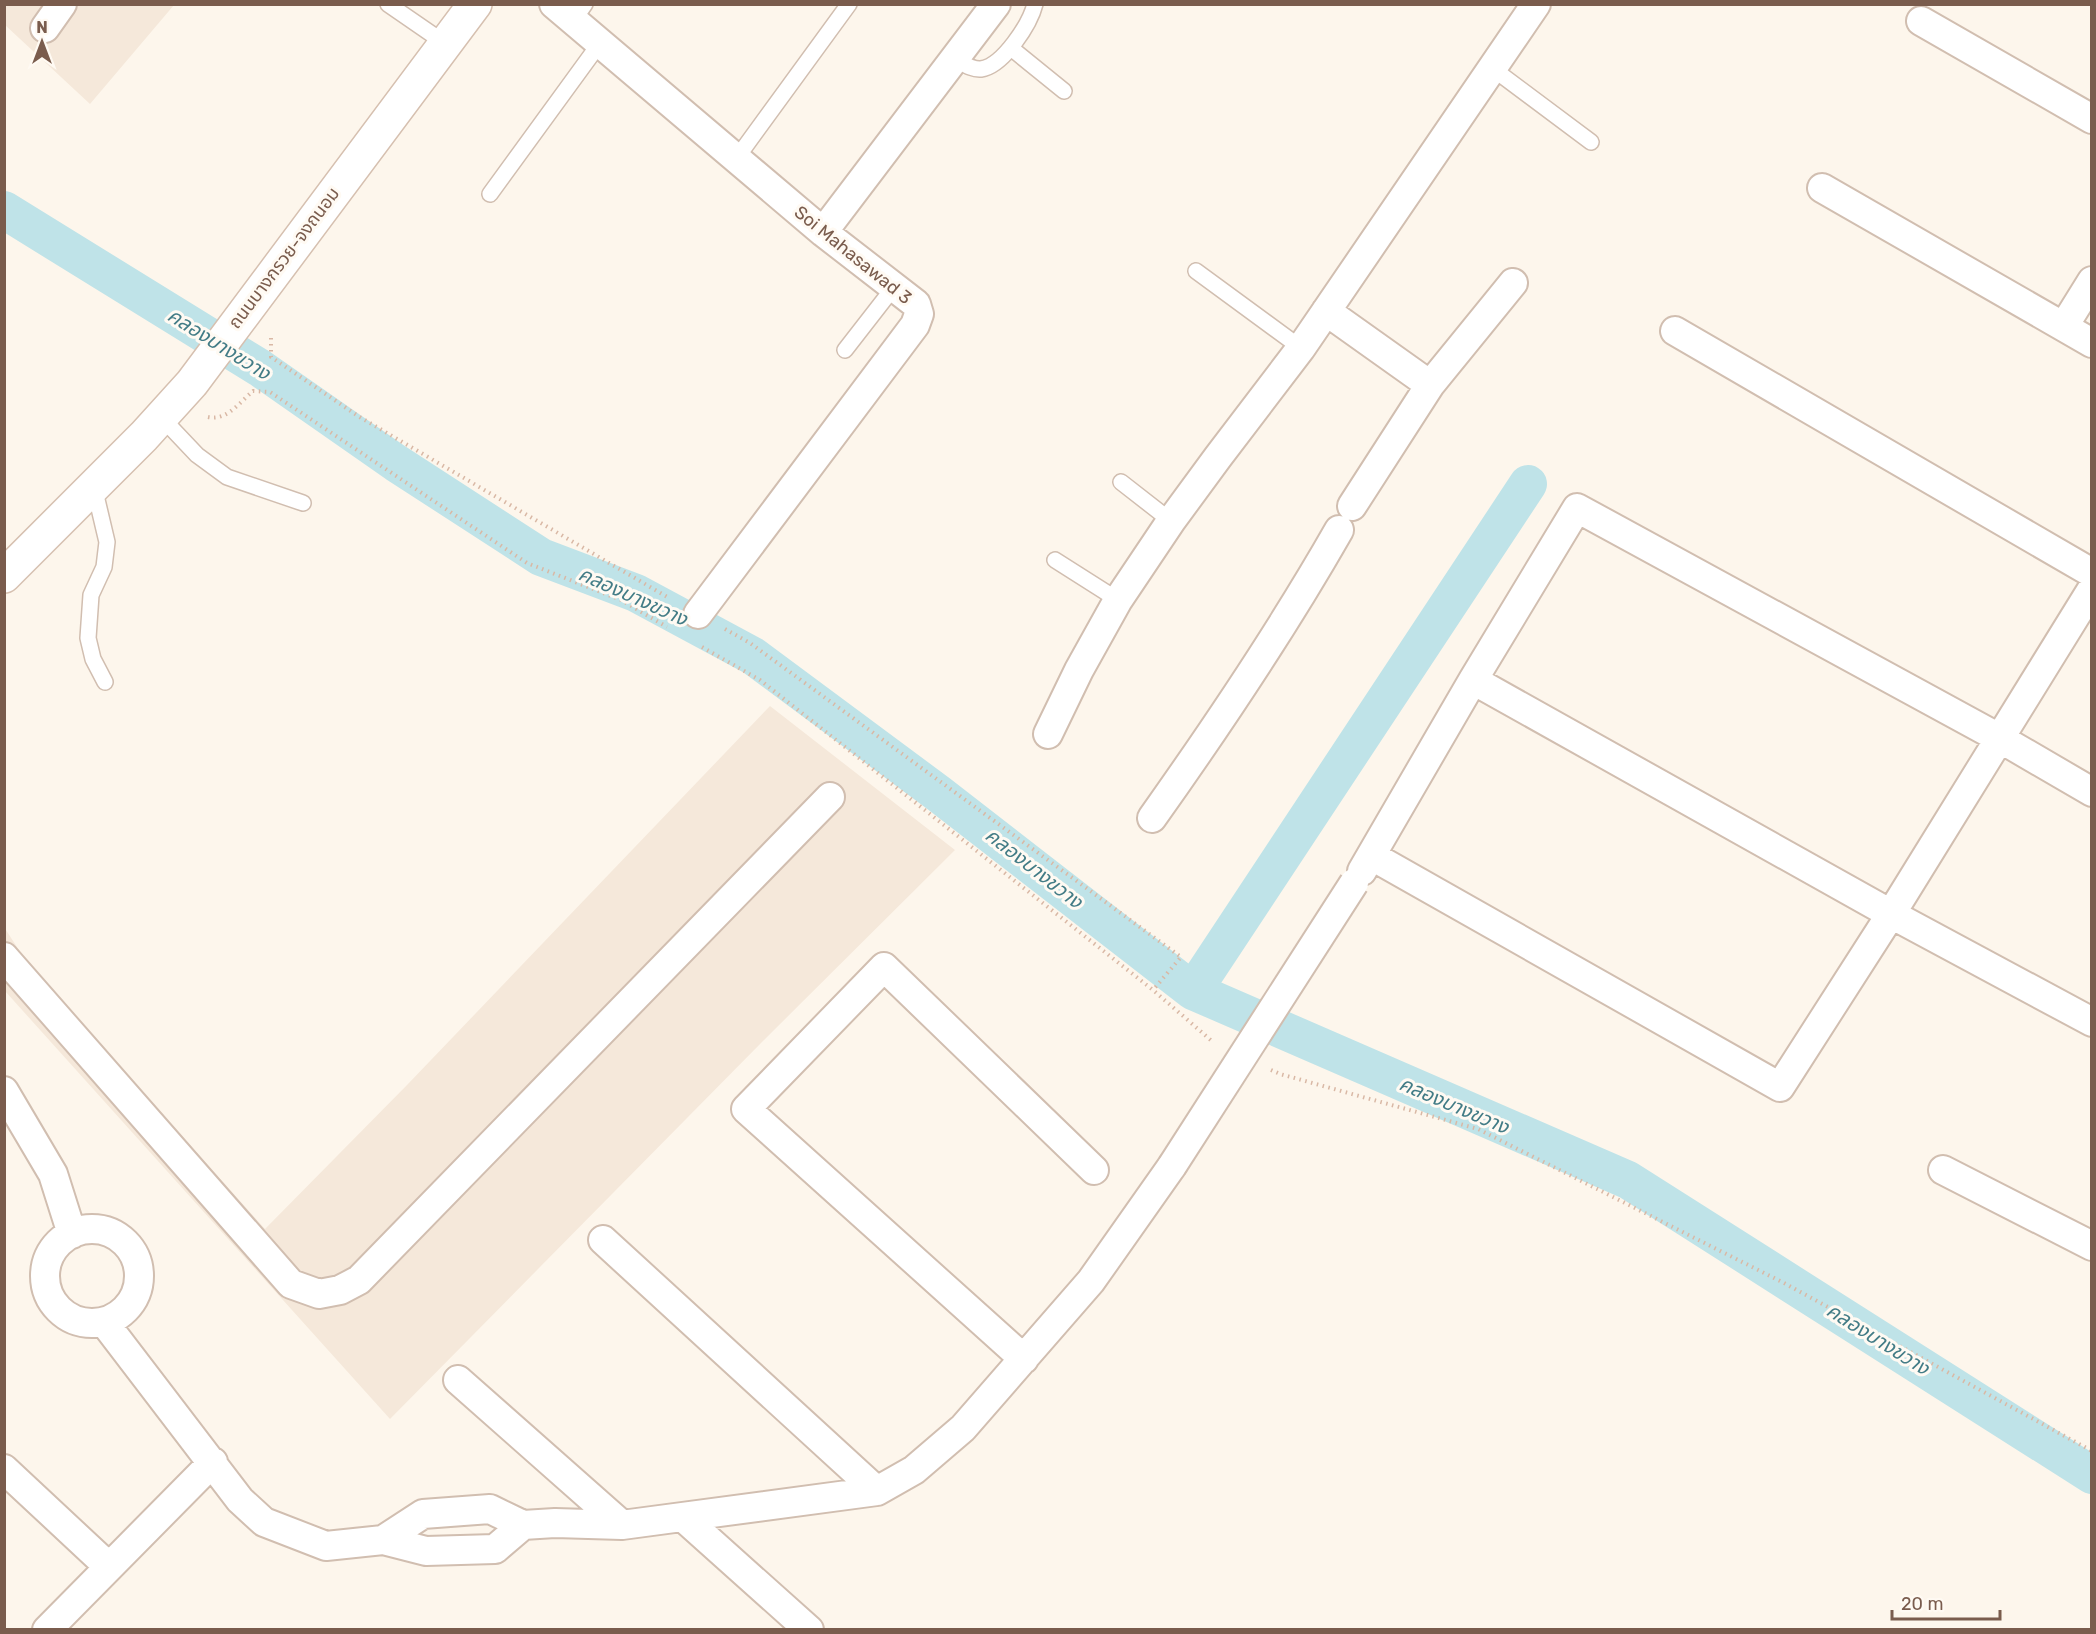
<svg xmlns="http://www.w3.org/2000/svg" width="2096" height="1634" font-family="Rubik,'Noto Sans Thai',sans-serif">
<style>
.residential{fill:#f5e8da}
.lines{fill:none;stroke-linecap:round;stroke-linejoin:round}
.canal{stroke:#bfe3e8;stroke-width:38}
.lane-casing{stroke:#d1beb0;stroke-width:18}
.street-casing{stroke:#d1beb0;stroke-width:32}
.secondary-casing{stroke:#d6c0b0;stroke-width:36}
.path{stroke:#d9b8a5;stroke-width:4;stroke-dasharray:1.5 4.5;stroke-linecap:butt}
.lane{stroke:#fff;stroke-width:15}
.street{stroke:#fff;stroke-width:28}
.secondary{stroke:#fff;stroke-width:33}
.street-bridge-casing{stroke:#d1beb0;stroke-width:32;stroke-linecap:butt}
.street-bridge{stroke:#fff;stroke-width:28}
.labels{text-anchor:middle;stroke-width:6;stroke-linejoin:round;paint-order:stroke}
.street-label{font-size:18px;fill:#7a5c4d;stroke:#fffaf3}
.water-label{font-size:20px;font-style:italic;fill:#437c86;stroke:#fffaf3}
</style>
<rect width="100%" height="100%" fill="#fdf6ec"/>
<path class="residential" d="M4,5H174L90,104L5,25Z
M770,706L955,850L762,1042L390,1419L5,991L4,927L26,961L265,1229L408,1084Z"/>
<g class="lines">
<path class="canal" d="M4,210L260,368L396,463L541,557L636,593L753,656L939,794L1193,991L1628,1180L2092,1475
M1193,991L1528,484"/>
<g class="lane-casing">
<path id="lane" d="M388,4L446,44
M573,21L585,4
M1011,48L1064,91
M955,59C963,63 972,70 981,69C1003,66 1030,24 1035,4
M1492,68L1591,142
M736,159L849,4
M490,194L600,43
M1196,271L1301,348
M845,350L894,287
M161,417L197,455L227,477L303,503
M1121,482L1171,521
M94,487L107,542L104,567L91,595L88,638L93,659L105,682
M1055,560L1118,600"/>
</g>
<g class="street-casing">
<path id="street" d="M554,4L823,232L916,304L919,314L915,325L698,614
M1921,21L2092,119
M45,28L62,4
M1822,188L2092,343
M823,232L996,4
M1326,311L1430,385L1513,283
M2064,326L2092,281
M1675,331L2092,573
M1352,506L1430,385
M1473,680L1891,914L2092,1022
M1048,734L1079,670L1118,600L1171,521L1218,457L1301,348L1536,4
M1152,818C1218,725 1282,630 1339,530
M1372,856L1780,1087L1891,914L2092,589
M1362,871L1473,680L1577,508L2001,739L2092,792
M4,957L291,1284L319,1294L340,1290L359,1280L830,797
M4,1091L53,1174L72,1234
M1943,1170L2092,1246
M45 1276a47 47 0 1 1 94 0a47 47 0 1 1-94 0Z
M603,1240L877,1491
M104,1322L240,1500L264,1522L326,1546L383,1540L426,1551L495,1549L523,1525
M1024,1359L746,1109L884,967L1094,1170
M458,1380L622,1525
M4,1469L109,1567
M684,1518L809,1630
M383,1540L423,1514L490,1509L523,1525L555,1523L622,1525L877,1491L914,1470L963,1428L1091,1281L1172,1166
M47,1630L213,1462"/>
</g>
<g class="secondary-casing">
<path id="secondary" d="M4,576L144,436L192,383L475,4"/>
</g>
<path class="path" d="M271,338V357L358,416L669,598
M208,417C227,421 240,402 253,391L270,392L527,563L621,600L667,627
M725,629L750,643L1181,957L1153,990
M702,647L760,680L1153,990L1213,1042
M1271,1070L1280,1074L1478,1129L1784,1283L2092,1451"/>
<use href="#lane" class="lane"/>
<use href="#street" class="street"/>
<use href="#secondary" class="secondary"/>
<g class="street-bridge-casing">
<path id="street-bridge" d="M1172,1166L1354,883"/>
</g>
<use href="#street-bridge" class="street-bridge"/>
</g>
<g class="labels">
<g class="street-label">
<text transform="translate(853 255) rotate(39)" y="6">Soi Mahasawad 3</text>
<text transform="translate(284 258) rotate(-53)" y="6">ถนนบางกรวย-จงถนอม</text>
</g>
<g class="water-label">
<text transform="translate(219 344) rotate(32)" y="7">คลองบางขวาง</text>
<text transform="translate(633 596) rotate(24)" y="7">คลองบางขวาง</text>
<text transform="translate(1034 868) rotate(38)" y="7">คลองบางขวาง</text>
<text transform="translate(1454 1105) rotate(23)" y="7">คลองบางขวาง</text>
<text transform="translate(1878 1339) rotate(32)" y="7">คลองบางขวาง</text>
</g>
</g>
<rect width="2096" height="1634" fill="none" stroke="#7a5c4d" stroke-width="12"/>
<g transform="translate(42 42)" stroke="#fffaf3" stroke-width="4.5" paint-order="stroke">
<path d="M0-4.5L10 22L0 15L-10 22Z" fill="#7a5c4d"/>
<text y="-9" font-size="16" font-weight="bold" text-anchor="middle" fill="#7a5c4d">N</text>
</g>
<path d="M1892 1610v9h108v-9" fill="none" stroke="#7a5c4d" stroke-width="3"/>
<text x="1901" y="1610" font-size="18" fill="#7a5c4d" stroke="#fffaf3" stroke-width="4.5" paint-order="stroke">20 m</text>
</svg>
